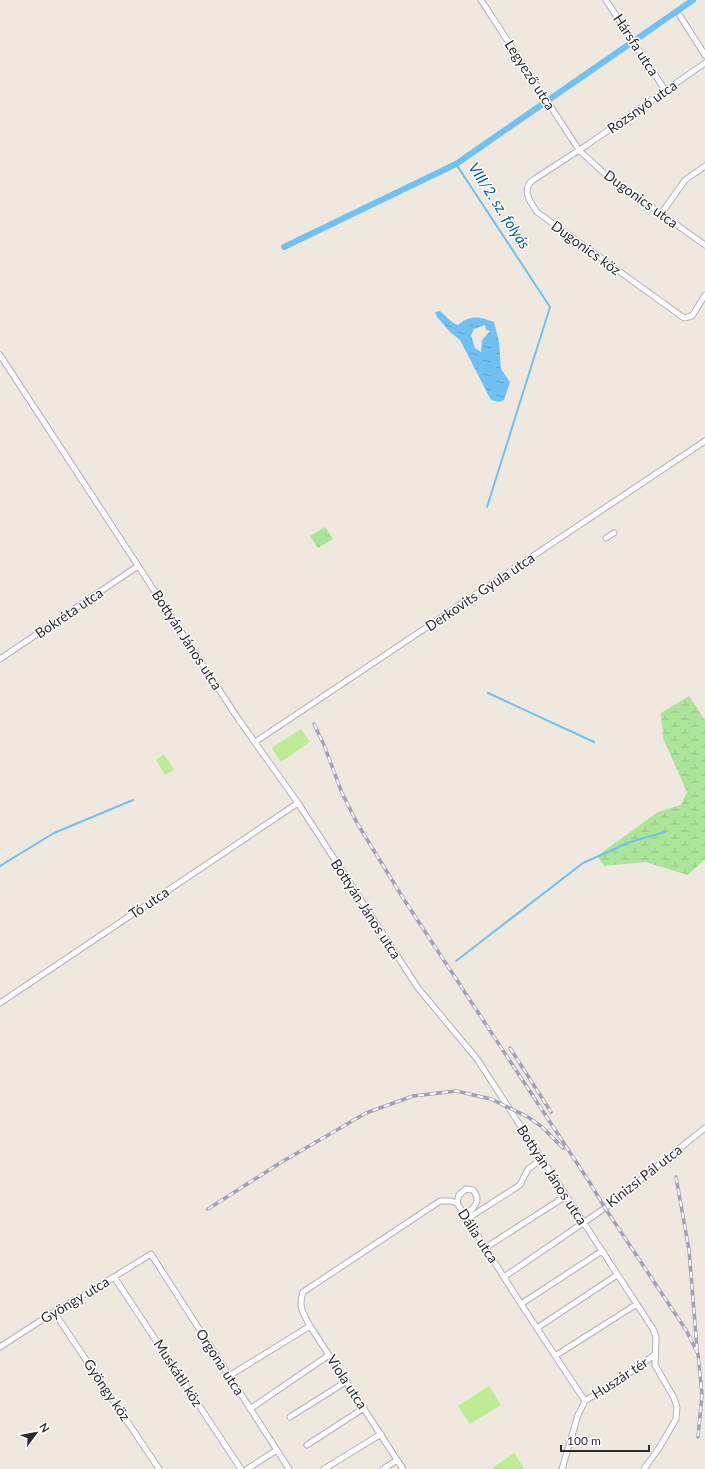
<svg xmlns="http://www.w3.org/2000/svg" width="705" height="1469" font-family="Lato,sans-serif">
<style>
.wetland{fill:url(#wetland-marsh)}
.park{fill:url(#park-tufts)}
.pitch{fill:#beec95}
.water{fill:url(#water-ripples);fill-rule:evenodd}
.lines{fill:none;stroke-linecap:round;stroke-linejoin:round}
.stream{stroke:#6fc1f1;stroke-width:2}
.canal{stroke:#6fc1f1;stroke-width:6}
.street-casing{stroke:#b2b2bf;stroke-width:7}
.street{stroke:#fff;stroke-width:5}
.rail-casing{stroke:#a0a1b6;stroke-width:3.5}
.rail{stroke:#fff;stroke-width:2;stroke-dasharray:6;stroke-linecap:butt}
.labels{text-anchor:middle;stroke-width:3;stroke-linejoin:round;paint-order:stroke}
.street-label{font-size:14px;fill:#2c2c2c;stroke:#fff}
.water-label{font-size:15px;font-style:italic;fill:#0b5da0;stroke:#fff}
</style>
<defs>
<pattern id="wetland-marsh" width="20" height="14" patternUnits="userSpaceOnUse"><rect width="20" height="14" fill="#abe599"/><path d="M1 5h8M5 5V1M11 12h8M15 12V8" fill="none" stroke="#93c584"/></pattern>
<pattern id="park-tufts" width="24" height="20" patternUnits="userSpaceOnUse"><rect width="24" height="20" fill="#abe599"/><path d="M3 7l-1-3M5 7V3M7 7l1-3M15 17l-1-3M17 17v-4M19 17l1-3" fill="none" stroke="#93c584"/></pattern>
<pattern id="water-ripples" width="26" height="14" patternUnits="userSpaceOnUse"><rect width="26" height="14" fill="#6fc1f1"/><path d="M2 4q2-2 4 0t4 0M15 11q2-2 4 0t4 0" fill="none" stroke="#5b9dc3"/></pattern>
</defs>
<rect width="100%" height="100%" fill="#eee8de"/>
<path class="wetland" d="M689,696L705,720V859L688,875L645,862L604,866L597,856L658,812L681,805L687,792L663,738L661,713Z"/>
<path class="park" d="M325,527L333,539L318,548L310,536Z"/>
<path class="pitch" d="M301,729L310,742L281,762L271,748Z
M164,754L174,770L165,775L156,760Z
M489,1386L501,1405L470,1424L458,1406Z
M514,1453L524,1468L523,1469H491Z"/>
<path class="water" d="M440,311C446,316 451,323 458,325C471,314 479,317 494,322L499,342L501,369L510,382L504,400L499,402L491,400L460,340L450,332L437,317L435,312ZM485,325L486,330L490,331L482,340L481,352L475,348L471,335L474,329Z"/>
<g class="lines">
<path class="stream" d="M456,164L550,307L487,507
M488,693L594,742
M0,866L54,833L133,800
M456,961L583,863L630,842L665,832"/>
<path class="canal" d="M284,247L456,164L693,0"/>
<g class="street-casing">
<path id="street" d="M481,0L579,150L605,174L705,245
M606,0L665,90
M680,16L705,55
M705,63L587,145L533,180C521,189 530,202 537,212L684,318L692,316L705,295
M661,214L685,180L705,166
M0,355L239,720L298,803L418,988L477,1059L653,1329L656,1337L655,1365L674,1398L677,1407L676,1419L659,1448L644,1469
M606,538L614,533
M0,659L138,566
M255,742L705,441
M0,1003L298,803
M457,1203L459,1195L466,1189L473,1190C483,1203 472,1207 466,1216
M467,1219L520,1185L528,1169L542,1159
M485,1248L566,1196
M114,1277L241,1469
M504,1277L605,1208L705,1128
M521,1304L602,1251
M54,1312L159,1469
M537,1328L617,1275
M0,1347L54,1312L114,1277L151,1254L289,1469
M555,1356L637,1304
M229,1376L310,1326
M250,1409L329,1355
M290,1417L347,1381
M307,1445L364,1408
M247,1469L277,1450
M324,1469L381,1434
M383,1469L397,1460
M403,1469L310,1326C303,1313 298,1307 303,1292L440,1201H451L457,1203L521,1304L585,1401
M562,1469L578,1415L585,1401L640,1366L655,1354"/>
</g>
<use href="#street" class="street"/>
<g class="rail-casing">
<path id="rail" d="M314,724L324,745L342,793L357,823L403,898L590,1183L605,1208L686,1330L698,1354L702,1395L698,1437
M510,1048L551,1112
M676,1177L689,1250L697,1349
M208,1209L280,1163L366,1113L413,1096L456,1091L491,1099L528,1117L542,1127L563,1148"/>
</g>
<use href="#rail" class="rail"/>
</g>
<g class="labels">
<g class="street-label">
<text transform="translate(636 45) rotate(57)" y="5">Hársfa utca</text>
<text transform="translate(530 75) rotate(57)" y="5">Legyező utca</text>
<text transform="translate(642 107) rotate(-35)" y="5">Rozsnyó utca</text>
<text transform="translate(641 199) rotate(36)" y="5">Dugonics utca</text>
<text transform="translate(586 248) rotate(36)" y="5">Dugonics köz</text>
<text transform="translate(480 592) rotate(-34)" y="5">Derkovits Gyula utca</text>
<text transform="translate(69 613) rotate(-34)" y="5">Bokréta utca</text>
<text transform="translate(187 640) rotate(57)" y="5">Bottyán János utca</text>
<text transform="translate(149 903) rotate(-34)" y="5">Tó utca</text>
<text transform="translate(366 909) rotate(57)" y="5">Bottyán János utca</text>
<text transform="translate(552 1175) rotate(57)" y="5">Bottyán János utca</text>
<text transform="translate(644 1176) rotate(-38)" y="5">Kinizsi Pál utca</text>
<text transform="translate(478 1236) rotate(57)" y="5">Dália utca</text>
<text transform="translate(75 1300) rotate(-31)" y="5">Gyöngy utca</text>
<text transform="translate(220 1362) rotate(57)" y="5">Orgona utca</text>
<text transform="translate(178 1373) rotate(57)" y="5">Muskátli köz</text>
<text transform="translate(620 1378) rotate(-33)" y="5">Huszár tér</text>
<text transform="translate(347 1382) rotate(57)" y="5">Viola utca</text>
<text transform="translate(107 1390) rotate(56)" y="5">Gyöngy köz</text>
</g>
<g class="water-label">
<text transform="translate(499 206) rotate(57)" y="5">VIII/2. sz. folyás</text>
</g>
</g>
<g transform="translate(36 1433) rotate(58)" stroke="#ffffff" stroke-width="3" paint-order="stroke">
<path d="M0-3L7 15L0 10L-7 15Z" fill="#2c2c2c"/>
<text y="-6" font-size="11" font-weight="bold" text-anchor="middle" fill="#2c2c2c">N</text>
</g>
<path d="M561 1445v6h88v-6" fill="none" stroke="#2c2c2c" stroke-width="2"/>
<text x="567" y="1445" font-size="12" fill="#2c2c2c" stroke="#ffffff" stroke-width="3" paint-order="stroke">100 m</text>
</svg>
